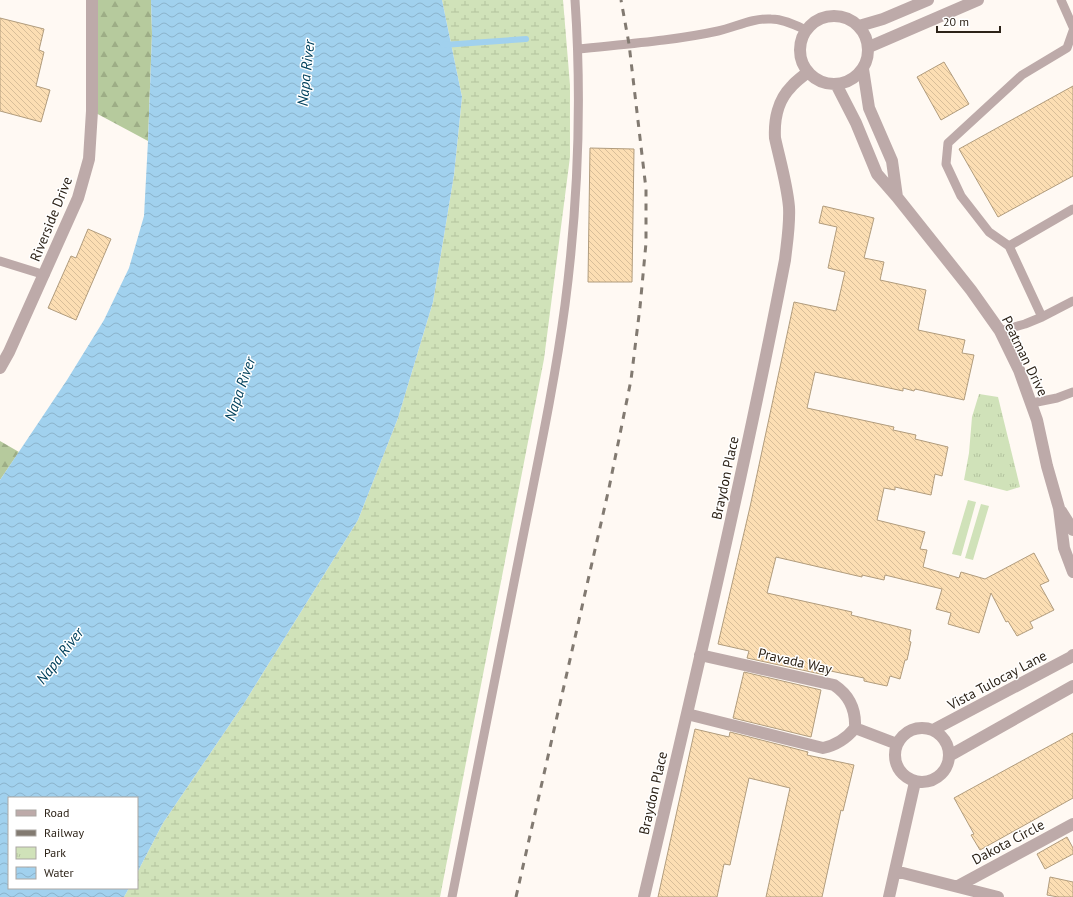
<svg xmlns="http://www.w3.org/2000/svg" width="1073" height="897" font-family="'PT Sans',sans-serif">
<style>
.grass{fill:#d0e2b9}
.forest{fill:url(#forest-firs)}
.wetland{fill:url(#wetland-marsh)}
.park{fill:url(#park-tufts)}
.water{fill:url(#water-waves)}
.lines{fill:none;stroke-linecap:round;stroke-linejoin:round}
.stream{stroke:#a1d1ee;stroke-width:6}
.building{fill:url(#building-back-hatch);stroke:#b19c7d}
.lane{stroke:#bdaaa9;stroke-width:9}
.street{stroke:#bdaaa9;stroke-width:12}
.rail{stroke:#827a71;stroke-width:3;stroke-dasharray:7 7;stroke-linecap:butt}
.labels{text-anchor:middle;stroke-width:3;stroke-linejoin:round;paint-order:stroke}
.street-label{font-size:14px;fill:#2d2318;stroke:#fff}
.water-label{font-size:15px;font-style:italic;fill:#00405c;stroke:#fff}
</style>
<defs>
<pattern id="forest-firs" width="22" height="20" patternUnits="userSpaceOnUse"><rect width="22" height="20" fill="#b6ca9d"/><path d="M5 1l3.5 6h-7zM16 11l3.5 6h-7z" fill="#9dad86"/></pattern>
<pattern id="wetland-marsh" width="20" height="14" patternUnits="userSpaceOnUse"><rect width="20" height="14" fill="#d0e2b9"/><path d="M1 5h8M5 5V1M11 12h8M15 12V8" fill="none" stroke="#b3c29e"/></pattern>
<pattern id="park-tufts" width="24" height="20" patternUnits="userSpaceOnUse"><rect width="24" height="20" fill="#d0e2b9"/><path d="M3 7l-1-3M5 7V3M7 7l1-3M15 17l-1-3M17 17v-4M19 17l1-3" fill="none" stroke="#b3c29e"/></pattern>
<pattern id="water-waves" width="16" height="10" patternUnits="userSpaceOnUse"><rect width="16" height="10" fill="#a1d1ee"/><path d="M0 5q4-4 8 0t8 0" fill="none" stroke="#8bb3cb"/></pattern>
<pattern id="building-back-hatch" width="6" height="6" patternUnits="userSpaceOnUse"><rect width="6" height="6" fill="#fcdeb3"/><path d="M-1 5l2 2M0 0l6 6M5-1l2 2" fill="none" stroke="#d8be99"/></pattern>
</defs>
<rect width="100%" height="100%" fill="#fff9f3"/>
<path class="grass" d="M968,500L976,502L961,556L952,554Z
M981,504L989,506L973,560L965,558Z"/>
<path class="forest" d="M92,0H151L152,34L148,141L92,111Z
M0,441L19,452L0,480Z"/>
<path class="wetland" d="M442,0H563L570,85V157L544,359L440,897H124L129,888H137V873L163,823L243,705L358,520L398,418L433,302L454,175L462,97Z"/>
<path class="park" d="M979,394L998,397L1020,487L1007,491L964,480L969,453L972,417Z"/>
<path class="water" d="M151,0H442L462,97L454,175L433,302L398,418L358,520L243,705L163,823L137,873V798H9V888H129L124,897H0V480L67,380L104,320L129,268L144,216L148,141L152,34Z"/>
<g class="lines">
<path class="stream" d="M443,45L526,39"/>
</g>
<path class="building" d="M0,18L44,29L39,50L44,52L36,86L50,90L41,122L0,111Z
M944,62L969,104L941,120L917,77Z
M1073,86V176L998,217L959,149Z
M590,148L634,149L632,282H588Z
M823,206L874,218L864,258L884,262L880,280L926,290L918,330L965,340L962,353L974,355L964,400L915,389L914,391L903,388V391L815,372L807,408L894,427L893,430L916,435L915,439L948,447L942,476L935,474L931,495L895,487V490L884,488L877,520L925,532L920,549L927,550L923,567L959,578L961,572L985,579L1034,553L1049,581L1040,585L1054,610L1030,622L1033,628L1017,636L1008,621L1006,622L991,593L979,633L948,624L951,613L936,609L942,589L885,575L884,580L862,575V577L776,557L767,593L852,612L851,615L911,630L909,641L911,642L907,660H905L900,679L890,676L887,686L864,681V678L826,670L825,675L747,658L749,651L718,644L750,507L794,302L836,311L845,272L828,268L837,227L819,223Z
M88,229L111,239L76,320L48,308L71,256L76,258Z
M744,672L821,690L811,737L733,718Z
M695,729L729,737L730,732L808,752L807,755L854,765L843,811L841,810L822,897H766L790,788L749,778L730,865L724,864L717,897H658Z
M1073,733V798L980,850L971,835L974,834L954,798Z
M1067,837L1073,848V854L1045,869L1037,854Z
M1050,877L1073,882V897H1058L1047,895Z"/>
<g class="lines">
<path class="lane" d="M1061,0L1073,27
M1073,31L1067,48L1022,75L948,143L946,164L961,196L989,232L1009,246L1073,209
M578,49C625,44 672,41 718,31C736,27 752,18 771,19C783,19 795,25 806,30
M0,261L45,275
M1042,317L1073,301
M1000,331L1025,324L1042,317L1009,246
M1032,403L1057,398L1073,392
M452,897C474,782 497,667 520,552C536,470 554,388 565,305C578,204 582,102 575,0"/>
<path class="street" d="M800 50a34 34 0 1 1 68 0a34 34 0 1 1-68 0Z
M859,26L883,19L928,0
M869,47L978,0
M836,84L856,123L877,174L897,197L892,161L869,108L863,69
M897,197L971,290L1000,331L1019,370L1037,420L1047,466L1059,508L1064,548L1073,572
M0,368L9,352L78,198L89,159L92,111V0
M1061,511L1073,530
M687,714L823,748C837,745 846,739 855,728C856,710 849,695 834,685L700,655
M895 755a27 27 0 1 1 54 0a27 27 0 1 1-54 0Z
M855,728L897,744
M933,730L1071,657L1073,655
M949,756L1073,686
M895,871L998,897
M958,886L1073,824
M644,897C694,685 744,473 785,260C787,242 790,225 789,207C787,184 780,161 775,138C774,120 778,100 791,87C796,81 802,77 808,72
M889,897L915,782"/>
<path class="rail" d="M516,897L609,488L631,380L640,307L646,243V189L629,44L621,0"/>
</g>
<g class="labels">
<g class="street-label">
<text transform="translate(51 219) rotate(-68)" y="5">Riverside Drive</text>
<text transform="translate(1025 356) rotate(64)" y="5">Peatman Drive</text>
<text transform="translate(725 478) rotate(-78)" y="5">Braydon Place</text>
<text transform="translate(795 661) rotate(13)" y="5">Pravada Way</text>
<text transform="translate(997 680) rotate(-28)" y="5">Vista Tulocay Lane</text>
<text transform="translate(653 793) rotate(-77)" y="5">Braydon Place</text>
<text transform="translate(1008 842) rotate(-28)" y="5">Dakota Circle</text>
</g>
<g class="water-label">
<text transform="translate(306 73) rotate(-84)" y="5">Napa River</text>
<text transform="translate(240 389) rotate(-71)" y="5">Napa River</text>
<text transform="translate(60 656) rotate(-52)" y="5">Napa River</text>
</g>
</g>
<rect x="8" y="797" width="130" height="92" fill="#ffffff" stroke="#aba7a3"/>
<rect x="16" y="810" width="20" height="6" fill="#bdaaa9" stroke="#aba7a3"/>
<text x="44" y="817" font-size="12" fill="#2d2318">Road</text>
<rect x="16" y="830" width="20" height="6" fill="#827a71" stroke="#aba7a3"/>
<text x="44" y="837" font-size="12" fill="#2d2318">Railway</text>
<rect x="16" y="847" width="20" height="12" fill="url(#park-tufts)" stroke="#aba7a3"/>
<text x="44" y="857" font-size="12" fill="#2d2318">Park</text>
<rect x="16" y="867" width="20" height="12" fill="url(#water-waves)" stroke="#aba7a3"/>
<text x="44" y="877" font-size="12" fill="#2d2318">Water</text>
<path d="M937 26v6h63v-6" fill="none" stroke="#2d2318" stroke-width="2"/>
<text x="943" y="26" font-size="12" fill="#2d2318" stroke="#ffffff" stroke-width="3" paint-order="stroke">20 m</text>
</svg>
